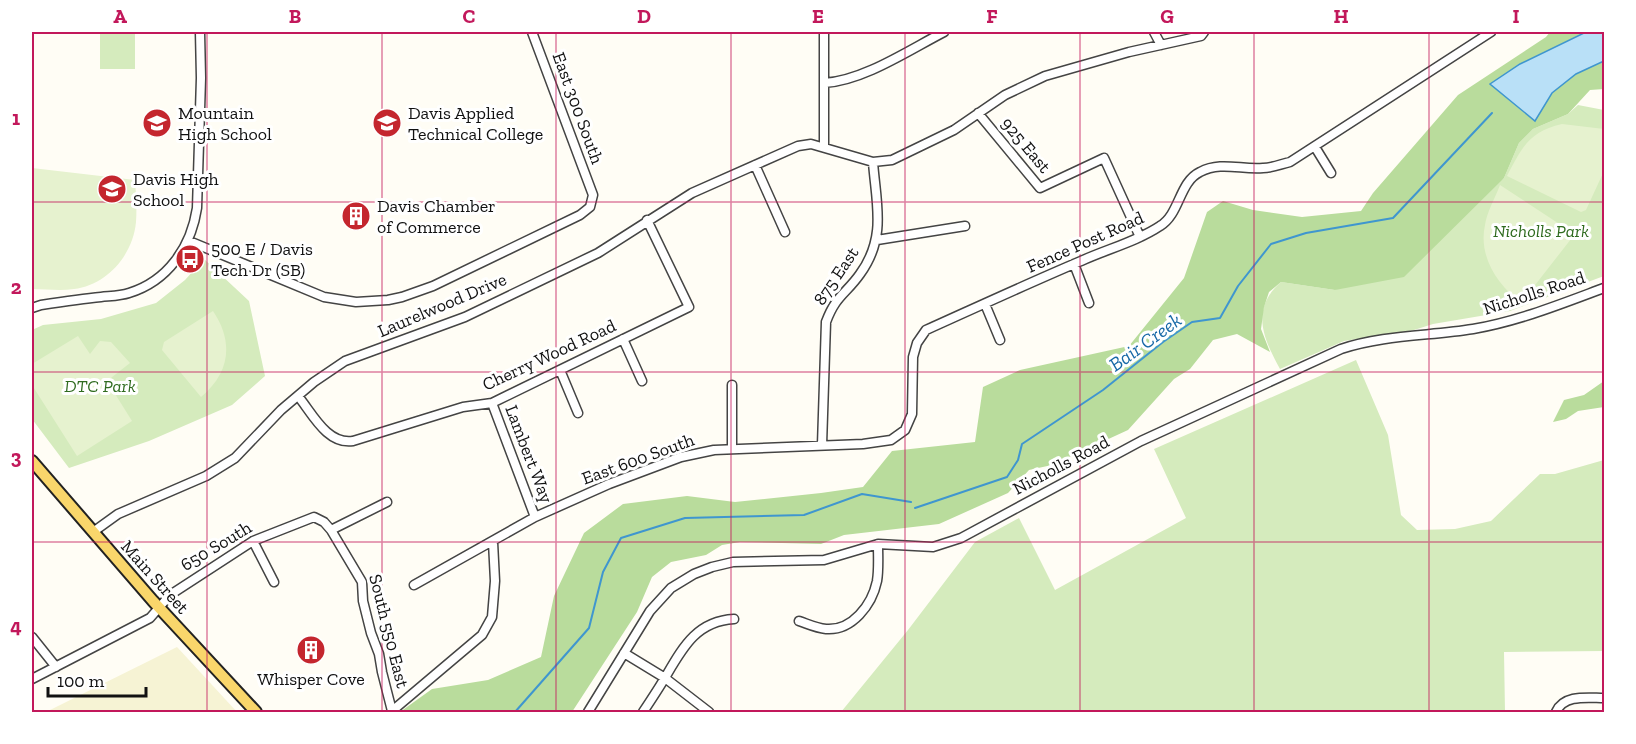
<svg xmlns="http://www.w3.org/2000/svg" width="1636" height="744" font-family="'Zilla Slab',serif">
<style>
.farmland{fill:#f6f3d4}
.green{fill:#d5ebbd}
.forest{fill:#b9dc9c}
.pitch{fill:#e6f2cf}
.water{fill:#b9e0f7;stroke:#3f96cf;stroke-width:1.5}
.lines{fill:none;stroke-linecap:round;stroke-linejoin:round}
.stream{stroke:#3f96cf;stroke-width:2}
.minor-casing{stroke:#444;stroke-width:11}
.major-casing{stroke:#222;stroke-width:14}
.minor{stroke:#fff;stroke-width:8}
.major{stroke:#f9d66b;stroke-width:10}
.grid{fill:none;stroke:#c2185b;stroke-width:1.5;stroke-opacity:0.55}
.labels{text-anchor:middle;stroke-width:6;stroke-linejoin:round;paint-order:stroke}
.street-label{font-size:18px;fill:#111;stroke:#fff}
.poi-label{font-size:18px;fill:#111;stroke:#fff;text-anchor:start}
.park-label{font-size:18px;font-style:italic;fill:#2f6b1f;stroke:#fff}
.water-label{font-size:20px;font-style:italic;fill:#1768a6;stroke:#fff}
.neatline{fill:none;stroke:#c2185b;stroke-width:2}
.grid-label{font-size:20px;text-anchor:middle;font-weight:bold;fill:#c2185b}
</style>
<rect width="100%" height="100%" fill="#fffdf5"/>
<path class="farmland" d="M177,647L237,712H46Z"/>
<path class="green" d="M100,32H135V69H100Z
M1578,105L1604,110V276L1510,311L1433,324L1414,330L1344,341L1280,369C1263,338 1250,309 1281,282L1335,290L1504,178L1519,143L1533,129L1568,114Z
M204,259L249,301L265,376L232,405L149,441L69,468L32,419V330L43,325L101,319L156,303L185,280Z
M1356,360L1388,435L1401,515L1417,530L1455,529L1491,521L1540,474H1555L1604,460V651L1504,652L1505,712H841L908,630L975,542L1019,518L1055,590L1186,518L1154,449Z"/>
<path class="forest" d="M1550,32H1604V89L1590,90L1568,114L1533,129L1519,143L1504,178L1404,277L1335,290L1281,282L1269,292L1264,307L1261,329L1270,352L1237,334L1213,340L1190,369L1174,379L1128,430L1052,465L1029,470L1008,493L939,524L844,535L821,544L740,542L722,545L706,555L671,562L652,577L637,612L572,712H400L432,689L488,680L541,657L554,596L584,533L623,504L687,496L735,502L821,493L863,487L892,451L975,442L983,387L1020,370L1129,346L1184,278L1207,212L1223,201L1253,210L1302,217L1361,211L1373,193L1458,95L1546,37Z
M1604,381V407L1578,411L1566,419L1553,422L1564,400L1584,395Z"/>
<path class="pitch" d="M1562,124L1604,129V171L1586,210L1581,212L1507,176C1522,148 1528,132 1562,124Z
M32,168L135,180C136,194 137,208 136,222C133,255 107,285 74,289C60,291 45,289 32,289Z
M1500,185L1570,231L1571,239L1521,303C1498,285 1478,257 1485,225C1487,212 1495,198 1500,185Z
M213,311C234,342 230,373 201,397L162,350L164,342Z
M78,336L90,354L100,341L111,342L130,363L107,381L132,421L77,456L32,385V364Z"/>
<path class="water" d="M1586,32H1604V61L1576,74L1552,93L1535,121L1490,84L1520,64Z"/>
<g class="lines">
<path class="stream" d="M915,508L1007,477L1018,460L1022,444L1103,390L1163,342L1192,322L1220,318L1238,286L1271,244L1306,233L1393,218L1492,113
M515,712L589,628L603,572L621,538L685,518L804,515L862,494L911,502"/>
<g class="minor-casing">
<path id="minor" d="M824,32V147
M1154,32L1161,45
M824,83C863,81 909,50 944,32
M978,113L1040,188L1104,158L1140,237
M1315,147L1331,173
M755,165L785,232
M877,240L965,226
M189,241L324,297L356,302L388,300L402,297L433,286L580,215L590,207L593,195L532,32
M1074,264L1089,303
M985,304L1000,340
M32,308L41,305C61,302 81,299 101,297C110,296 120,296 129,293C168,281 191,247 197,208L201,78L200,32
M623,339L642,381
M560,370L578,413
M298,396C312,413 327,445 353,441L463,407L492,403L689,307L647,220
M492,403L535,517
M822,445L826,322C836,295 846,294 860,274C887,237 876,203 873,162
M732,449V385
M331,530L387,502
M93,532L118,514L206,476L235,458L281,410L314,382L345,361L465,317L598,253L692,193L798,146L811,144L873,162L892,160L954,130L1005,95L1045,76L1129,52L1201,36L1204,32
M253,541L274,582
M414,585L535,517L609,484L681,457L714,450L863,444L891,440L905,430L912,414L913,357L917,343L926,330C977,307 1029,283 1081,261C1107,249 1136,242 1160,226C1180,214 1179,182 1200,172C1221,161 1241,170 1263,168C1272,168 1281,164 1290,162L1491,32
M799,621C808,624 816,628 826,629C852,631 872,605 877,581C879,569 878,556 878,544
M32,637L56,667
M624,653L665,678L709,712
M32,679L150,618L170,595L253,541L314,517L324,522L331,530L362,582L363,601L371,633L379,654L382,672L392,711L482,635L492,617L495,581L493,542
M588,712L650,611L671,588L694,574L712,567L733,562L824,560L878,544L933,547L961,538L1141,441L1341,349C1383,335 1429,336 1473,329C1519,321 1561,304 1604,288
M643,712C651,700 659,688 666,676C683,647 697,621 734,619
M1556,712C1564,694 1588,698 1604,698"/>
</g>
<g class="major-casing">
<path id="major" d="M32,461L153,601L256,712"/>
</g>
<use href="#minor" class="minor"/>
<use href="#major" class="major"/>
</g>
<path class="grid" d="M207,32V712M382,32V712M556,32V712M731,32V712M905,32V712M1080,32V712M1254,32V712M1429,32V712M32,202H1604M32,372H1604M32,542H1604"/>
<defs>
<g id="school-disc" transform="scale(1.5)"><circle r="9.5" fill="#c4262e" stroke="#fff"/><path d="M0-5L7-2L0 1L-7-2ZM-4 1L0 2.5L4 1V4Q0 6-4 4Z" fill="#fff"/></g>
<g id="university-disc" transform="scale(1.5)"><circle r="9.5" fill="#c4262e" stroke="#fff"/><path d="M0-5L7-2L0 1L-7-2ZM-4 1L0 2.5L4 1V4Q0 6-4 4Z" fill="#fff"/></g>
<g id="building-disc" transform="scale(1.5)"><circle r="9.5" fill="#c4262e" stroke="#fff"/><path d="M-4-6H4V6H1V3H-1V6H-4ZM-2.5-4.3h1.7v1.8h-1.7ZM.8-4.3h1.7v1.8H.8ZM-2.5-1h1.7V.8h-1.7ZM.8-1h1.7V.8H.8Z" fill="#fff"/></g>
<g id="bus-disc" transform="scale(1.5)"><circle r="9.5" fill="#c4262e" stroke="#fff"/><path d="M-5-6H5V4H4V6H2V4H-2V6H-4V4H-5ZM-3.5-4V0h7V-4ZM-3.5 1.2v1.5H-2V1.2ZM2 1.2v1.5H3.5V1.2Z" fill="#fff"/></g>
</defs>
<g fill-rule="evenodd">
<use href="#school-disc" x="157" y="123"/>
<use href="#university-disc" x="387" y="123"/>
<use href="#school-disc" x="112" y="189"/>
<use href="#building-disc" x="356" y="216"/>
<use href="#bus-disc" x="190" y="259"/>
<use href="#building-disc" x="311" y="650"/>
</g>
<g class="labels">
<g class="street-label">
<text transform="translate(578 108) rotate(70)" y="6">East 300 South</text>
<text transform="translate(1026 145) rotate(50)" y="6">925 East</text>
<text transform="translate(1085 242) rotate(-24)" y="6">Fence Post Road</text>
<text transform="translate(836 276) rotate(-56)" y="6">875 East</text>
<text transform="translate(1534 293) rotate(-18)" y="6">Nicholls Road</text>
<text transform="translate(442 305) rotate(-23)" y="6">Laurelwood Drive</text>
<text transform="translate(549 355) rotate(-25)" y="6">Cherry Wood Road</text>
<text transform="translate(529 454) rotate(69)" y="6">Lambert Way</text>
<text transform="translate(638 459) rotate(-20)" y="6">East 600 South</text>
<text transform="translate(1061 465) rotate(-28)" y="6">Nicholls Road</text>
<text transform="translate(216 546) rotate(-31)" y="6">650 South</text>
<text transform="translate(155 577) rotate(48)" y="6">Main Street</text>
<text transform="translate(389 631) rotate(76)" y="6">South 550 East</text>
</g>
<g class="poi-label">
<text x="178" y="119">Mountain<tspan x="178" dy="21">High School</tspan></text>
<text x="408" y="119">Davis Applied<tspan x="408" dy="21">Technical College</tspan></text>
<text x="133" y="185">Davis High<tspan x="133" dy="21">School</tspan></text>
<text x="377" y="212">Davis Chamber<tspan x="377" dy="21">of Commerce</tspan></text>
<text x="211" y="255">500 E / Davis<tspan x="211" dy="21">Tech Dr (SB)</tspan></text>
<text x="311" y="685" text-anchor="middle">Whisper Cove</text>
</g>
<g class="park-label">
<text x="1541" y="237">Nicholls Park</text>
<text x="100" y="392">DTC Park</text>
</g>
<g class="water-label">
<text transform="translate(1145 342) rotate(-36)" y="7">Bair Creek</text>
</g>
</g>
<rect width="1636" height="744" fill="none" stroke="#ffffff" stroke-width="66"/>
<path d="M48 687v9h98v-9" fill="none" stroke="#111111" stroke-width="3"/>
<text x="57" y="687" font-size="18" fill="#111111" stroke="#ffffff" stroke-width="4.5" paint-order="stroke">100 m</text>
<rect x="33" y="33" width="1570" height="678" class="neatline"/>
<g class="grid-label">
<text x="120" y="23">A</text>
<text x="295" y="23">B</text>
<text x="469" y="23">C</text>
<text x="644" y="23">D</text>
<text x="818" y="23">E</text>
<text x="992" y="23">F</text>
<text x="1167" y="23">G</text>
<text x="1341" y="23">H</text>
<text x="1516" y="23">I</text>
<text x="16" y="125">1</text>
<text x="16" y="294">2</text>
<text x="16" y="464">3</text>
<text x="16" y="633">4</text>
</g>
</svg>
